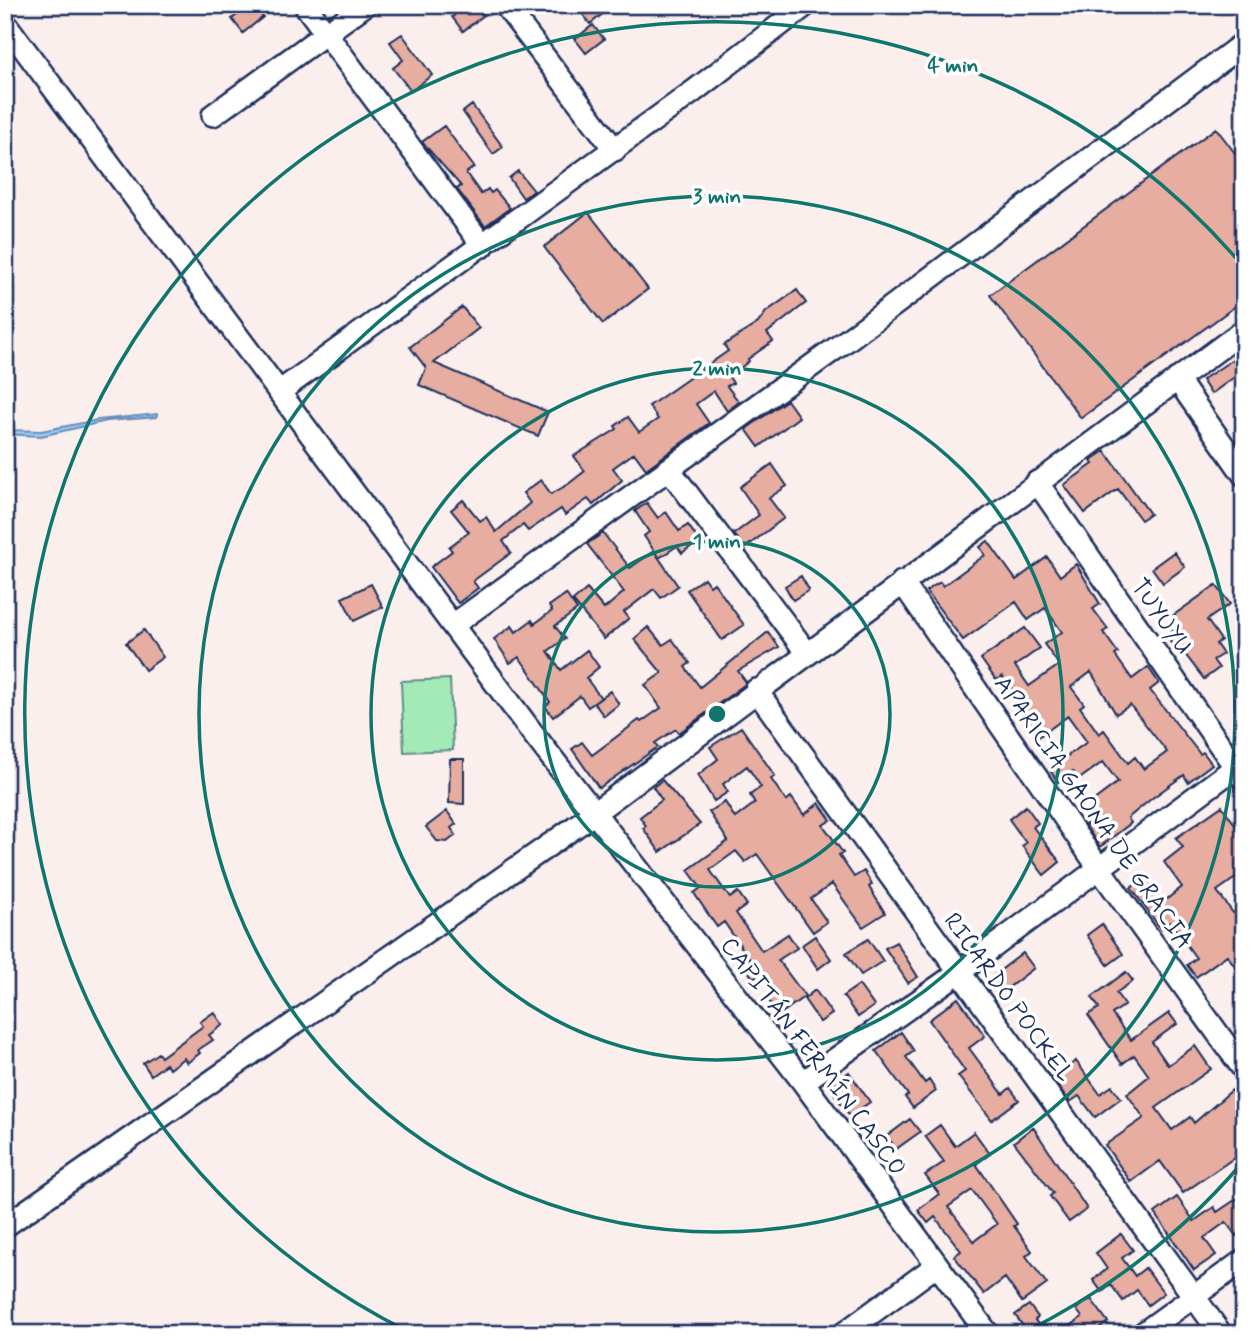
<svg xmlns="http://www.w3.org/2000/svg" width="1249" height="1339" font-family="Mynerve,sans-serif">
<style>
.green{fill:#a3eab7;stroke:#5f8c8a;stroke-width:2}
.water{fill:#99ccf6;stroke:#678db9;stroke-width:2}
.building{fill:#e6ada0;stroke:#1b2f5e;stroke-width:2;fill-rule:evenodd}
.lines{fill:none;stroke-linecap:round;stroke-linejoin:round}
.minor-casing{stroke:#1b2f5e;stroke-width:26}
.minor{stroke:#fff;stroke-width:21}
.ring{fill:none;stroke:#0f766e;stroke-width:3.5}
.labels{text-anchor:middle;stroke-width:7;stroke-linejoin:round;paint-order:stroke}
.street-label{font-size:24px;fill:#1b2f5e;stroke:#fff}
.centre{fill:#0f766e;stroke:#fff;stroke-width:3.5}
.ring-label{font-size:21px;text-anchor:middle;font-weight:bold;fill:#0f766e;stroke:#fff;stroke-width:7;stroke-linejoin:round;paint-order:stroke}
</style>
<rect width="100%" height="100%" fill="#faefec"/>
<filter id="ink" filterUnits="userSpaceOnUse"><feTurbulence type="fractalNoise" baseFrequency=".0143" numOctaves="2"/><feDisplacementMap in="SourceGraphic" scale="14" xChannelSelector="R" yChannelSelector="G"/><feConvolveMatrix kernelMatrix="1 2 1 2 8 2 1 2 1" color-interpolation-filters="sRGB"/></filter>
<g filter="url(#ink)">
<path class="green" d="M450,679L453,750L404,752L401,681Z"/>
<path class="water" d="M157,414V417L107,421L41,436L5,434V430L41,431L98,420Z"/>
<path class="building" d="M249,5H254L263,17L243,33L232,19Z
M467,5H476L484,15L463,31L452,17Z
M576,5H600L605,12L590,24Z
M593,25L604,39L586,53L575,39Z
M402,34L432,75L411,91L393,68L403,60L390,42Z
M472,105L503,147L493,154L463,112Z
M444,126L474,167L466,173L481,194L488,189L491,193L495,190L510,208L485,226L457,189L461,186L422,142Z
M1216,128L1244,165V300L1081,418L990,295Z
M518,171L534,191L523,198L509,178Z
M588,212L648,289L603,324L544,247Z
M797,290L806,303L767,333L773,341L748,359L749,361L729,377L733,383L727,386L739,402L727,411L714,391L696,404L709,423L646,469L634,453L613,468L622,480L593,505L588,499L565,515L561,509L528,531L523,525L503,541L511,553L473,581L478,588L458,603L431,567L452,551L449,547L469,532L451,510L463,500L480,521L486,517L496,532L530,503L523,493L541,480L551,494L567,485L585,471L574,456L617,429L615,426L628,417L639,432L658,419L649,406L728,351L724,345L758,323L766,312Z
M462,307L479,328L434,363L548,412L538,436L419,385L426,368L410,347Z
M1244,352V370L1211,394L1202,380Z
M787,400L799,417L759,447L746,429Z
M1105,451L1150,514L1141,520L1118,489L1085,513L1064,485L1093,464L1091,461Z
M772,464L787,486L769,498L784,518L745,548L734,534L759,515L740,487Z
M647,503L658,518L666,512L679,531L688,525L699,541L682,553L677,546L659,558L644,536L649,532L635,511Z
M603,533L630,568L654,551L678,586L661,598L654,589L624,612L629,618L604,639L573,601L587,589L604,609L624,592L587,544Z
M988,541L1016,580L1047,557L1060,576L1076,564L1100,604L1093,609L1108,629L1103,632L1118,653L1115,655L1132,679L1148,667L1159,683L1150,690L1200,754L1203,752L1212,764L1188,782L1184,775L1151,799L1128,818L1131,823L1100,847L1085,825L1098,816L1089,804L1118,782L1103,762L1078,780L1073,771L1058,782L1049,769L1087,742L1068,716L1037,738L1012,698L1016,695L1002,676L996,680L981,659L1025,628L1040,648L1015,666L1029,686L1059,665L1044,644L1062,632L1045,608L1028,620L1016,602L963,640L926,591L940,582L943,586L985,555L980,547ZM1091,672L1116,714L1130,705L1167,752L1144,769L1135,757L1128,763L1104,730L1099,734L1080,707L1084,704L1071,687Z
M1174,552L1185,567L1163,583L1152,568Z
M801,576L809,590L793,600L785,586Z
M704,578L710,586L714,583L744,625L722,640L687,590Z
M371,584L383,607L354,621L342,598Z
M1216,585L1230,604L1207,620L1221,640L1216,644L1223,654L1213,660L1219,668L1204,679L1178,645L1174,647L1166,636L1178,627L1171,617Z
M566,594L577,610L555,626L565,639L548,651L561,670L587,650L599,667L586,678L601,698L588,707L580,696L553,717L545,706L550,702L527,668L519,657L510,663L494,639L512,626L516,632L532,620L534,624L552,611L549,606Z
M648,627L663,645L672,639L690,663L685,667L700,687L768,632L779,647L738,671L746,682L744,685L679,733L676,729L655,743L658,747L599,788L572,749L582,742L592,755L639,720L641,722L661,708L645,685L662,673L634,639Z
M144,630L163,657L145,670L126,643Z
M610,691L619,704L604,716L594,703Z
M741,727L775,776L771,779L786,801L791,797L804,815L819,803L831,820L823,825L843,853L839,855L854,877L864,871L872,884L869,887L885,913L863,927L832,884L811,899L827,922L813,932L757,854L745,862L736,851L710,870L730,898L738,892L747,905L736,913L762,951L788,934L797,948L778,960L805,996L779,1015L767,998L774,993L760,974L753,978L743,964L750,960L724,922L717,927L708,914L694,893L701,888L688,870L728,841L709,812L725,802L735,818L755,803L750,795L761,787L747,766L723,784L728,792L714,801L698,775L718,759L710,747Z
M450,759H464V804L449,803Z
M662,780L700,824L660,852L643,828L646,826L640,817L662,800L653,787Z
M1026,806L1038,823L1033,827L1060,862L1044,875L1022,846L1026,843L1009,819Z
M1222,806L1236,826L1244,821V872L1217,891L1233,913L1244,906V979L1227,955L1196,977L1187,965L1196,958L1170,922L1161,929L1131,888L1144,878L1162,903L1182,887L1164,862L1183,847L1176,838Z
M447,811L456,824L451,828L456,835L447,842L437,841L426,827Z
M1102,924L1123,954L1108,965L1087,935Z
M815,936L831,959L818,969L802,945Z
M868,939L883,961L861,975L846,953Z
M896,942L918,977L908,983L885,948Z
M1023,953L1034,968L1004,991L993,976Z
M1126,972L1133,981L1116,993L1125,1005L1112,1014L1131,1040L1169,1013L1177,1024L1152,1042L1168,1065L1195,1046L1211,1069L1156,1108L1172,1130L1190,1117L1194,1123L1232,1090L1244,1106V1151L1183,1193L1160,1161L1131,1182L1105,1145L1144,1118L1127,1094L1149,1076L1134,1055L1122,1064L1088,1015L1099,1008L1092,997Z
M859,985L874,1006L858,1017L843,996Z
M815,990L832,1014L820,1022L804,999Z
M958,998L985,1036L969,1048L1003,1094L1010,1088L1019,1100L992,1120L958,1076L965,1071L929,1020Z
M214,1012L223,1025L209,1035L213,1040L198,1050L200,1053L187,1063L184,1058L169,1069L166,1064L151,1075L143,1063L158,1053L161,1057L203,1026L200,1022Z
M901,1032L914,1051L906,1057L925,1083L929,1080L936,1091L913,1108L905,1097L908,1095L876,1051Z
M1076,1061L1100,1094L1112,1086L1121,1098L1095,1117L1079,1096L1070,1102L1052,1078Z
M849,1072L870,1102L850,1116L829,1086Z
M910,1119L920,1132L896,1149L887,1136Z
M940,1125L955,1146L974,1132L990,1154L976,1164L1017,1224L1014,1226L1032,1251L1026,1256L1047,1284L1022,1302L1005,1278L984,1294L954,1256L961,1251L935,1217L928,1223L918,1210L939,1194L925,1175L944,1162L925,1136ZM972,1190L997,1224L974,1241L948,1207Z
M1033,1127L1087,1209L1069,1222L1050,1196L1053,1193L1014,1142Z
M1177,1197L1194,1221L1214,1207L1217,1212L1238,1198L1244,1206V1230L1236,1236L1226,1222L1204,1238L1216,1255L1194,1270L1155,1213Z
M1121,1234L1133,1250L1122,1258L1135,1276L1145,1268L1164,1293L1148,1305L1137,1290L1123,1301L1111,1285L1102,1292L1093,1280L1107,1269L1096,1253Z
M1091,1299L1108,1322L1092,1334H1060L1082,1317L1076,1309Z
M1029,1305L1038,1317L1035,1320L1045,1334H1029L1015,1315Z"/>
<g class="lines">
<g class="minor-casing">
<path id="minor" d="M305,5L483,246
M505,5L615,150
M5,23L531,731L803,1082L988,1334
M213,115L365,5
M1177,379L1244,475
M279,392L694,91L806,5
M669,469L807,653
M1037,482L1242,777
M902,582L1099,868L1244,1070
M453,625L850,338L1244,43
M756,690L1221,1334
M803,1082L958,973L1244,761
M5,1226L575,827L1244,330
M843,1334L937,1265
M1142,1334L1244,1260"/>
</g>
<use href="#minor" class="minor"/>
</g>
</g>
<g class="ring">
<circle cx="717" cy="714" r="173"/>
<circle cx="717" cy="714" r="346"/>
<circle cx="717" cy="714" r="518"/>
<path d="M1242 1163A691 691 0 0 1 1025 1332M409 1332A691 691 0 1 1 1242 265"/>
</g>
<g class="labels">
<g class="street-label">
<text transform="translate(1162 616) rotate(55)" y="8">TUYUYU</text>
<text transform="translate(1094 812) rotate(55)" y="8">APARICIA GAONA DE GRACIA</text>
<text transform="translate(1009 997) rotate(54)" y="8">RICARDO POCKEL</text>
<text transform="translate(814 1056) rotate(53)" y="8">CAPITÁN FERMÍN CASCO</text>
</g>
</g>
<circle cx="717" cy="714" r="10" class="centre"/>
<g class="ring-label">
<text x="953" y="72">4 min</text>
<text x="717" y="203">3 min</text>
<text x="717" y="375">2 min</text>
<text x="717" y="548">1 min</text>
</g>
<rect width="1249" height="1339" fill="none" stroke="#fff" stroke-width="28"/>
<rect x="14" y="14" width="1221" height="1311" fill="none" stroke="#1b2f5e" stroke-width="2.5" filter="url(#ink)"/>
</svg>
